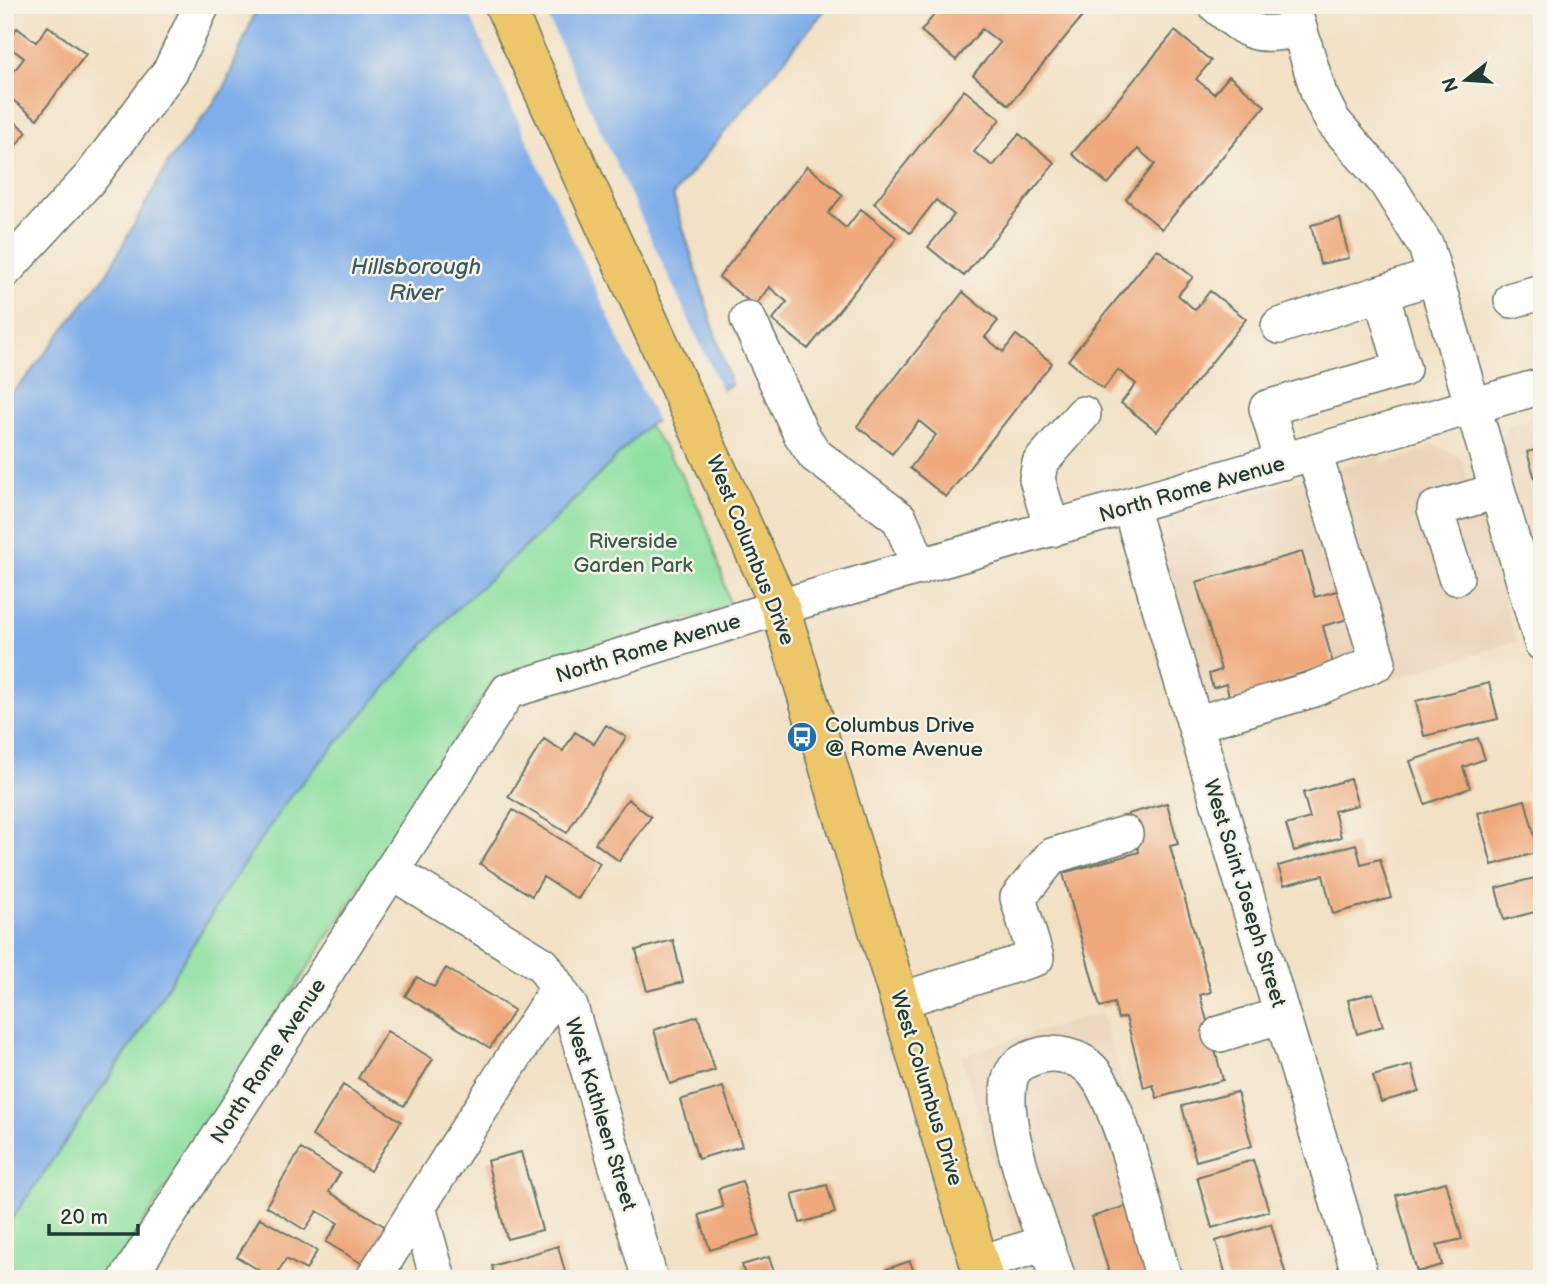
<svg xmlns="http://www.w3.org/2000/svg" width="1547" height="1284" font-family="'Balsamiq Sans',sans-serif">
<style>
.built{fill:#ebd3b9}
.green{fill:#8de0a1;stroke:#568e6a;stroke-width:2}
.water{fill:#7faee9;stroke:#4f768e;stroke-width:2}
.pier{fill:#f2e1c5}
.building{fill:#efa97b}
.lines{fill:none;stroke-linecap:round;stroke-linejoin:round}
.minor-casing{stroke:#697667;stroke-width:38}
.major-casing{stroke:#697667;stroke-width:41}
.minor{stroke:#fff;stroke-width:35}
.major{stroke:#ecc669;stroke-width:38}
.labels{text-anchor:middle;stroke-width:5;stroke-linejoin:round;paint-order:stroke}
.street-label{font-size:21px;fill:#1f3d34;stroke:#f7f3e8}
.park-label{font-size:21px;fill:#355e4a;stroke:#f7f3e8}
.poi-label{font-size:21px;fill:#1f3d34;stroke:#f7f3e8;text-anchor:start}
.water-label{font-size:23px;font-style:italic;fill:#375961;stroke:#f7f3e8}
</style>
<rect width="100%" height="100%" fill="#f7f3e8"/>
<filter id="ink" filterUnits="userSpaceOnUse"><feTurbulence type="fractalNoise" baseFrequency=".0143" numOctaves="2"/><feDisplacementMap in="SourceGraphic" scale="14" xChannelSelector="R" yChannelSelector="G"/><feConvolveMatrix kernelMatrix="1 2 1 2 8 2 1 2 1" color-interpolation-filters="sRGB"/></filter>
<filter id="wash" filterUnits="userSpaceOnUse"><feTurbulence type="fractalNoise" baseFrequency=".00686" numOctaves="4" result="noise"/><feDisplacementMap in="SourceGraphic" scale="28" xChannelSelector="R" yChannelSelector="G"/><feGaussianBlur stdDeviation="1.57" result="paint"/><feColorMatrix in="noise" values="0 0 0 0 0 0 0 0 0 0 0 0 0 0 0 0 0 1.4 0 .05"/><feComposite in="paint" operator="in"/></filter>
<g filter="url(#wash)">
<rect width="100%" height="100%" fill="#f2e1c5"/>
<path class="built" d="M1542,415V585L1503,452L1504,438L1509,425Z
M1437,446L1457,455L1463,463L1517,641L1212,734L1171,593L1162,542L1169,523L1183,514L1380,455L1382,464Z
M1101,1012L1181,1279H1028L962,1056Z"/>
<path class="green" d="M648,425C694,487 712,531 730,606L495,678L107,1279H5V1229L135,1041L223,895L291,795L452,612L548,526Z"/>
<path class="water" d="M258,5H829L673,195L731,385L648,425L548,526L452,613L291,795L223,895L135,1040L5,1229V399L26,378L108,272L169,161L223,91Z"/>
<path class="pier" d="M465,5H542L723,393L658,424Z"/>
<g id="blocks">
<path class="building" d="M942,5H1092L1009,105L973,75L1000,43L982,29L956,60L921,31Z
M48,26L86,54L37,119L5,94V83L24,58L5,44L17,28L36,42Z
M1175,31L1211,61L1196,79L1214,94L1229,76L1265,106L1162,229L1126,199L1155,164L1138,149L1108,184L1072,154Z
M964,90L1000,119L974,152L993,166L1019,134L1055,163L964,276L928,247L954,215L936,200L910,233L874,203Z
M5,114L27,132L5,159Z
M807,166L843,195L828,213L846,228L861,209L897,238L808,349L772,320L787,302L769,287L755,306L719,277Z
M1340,218L1349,258L1320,264L1311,225Z
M1157,249L1193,277L1178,295L1195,310L1210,291L1246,319L1157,431L1121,403L1136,384L1118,370L1103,389L1068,360Z
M963,292L998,321L985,337L1003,352L1016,335L1052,363L946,497L910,468L936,435L919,421L892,454L857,426Z
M1542,448V499H1541L1527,452Z
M1302,552L1315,597L1344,589L1351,618L1323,626L1333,664L1283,679L1284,686L1230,701L1226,684L1213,688L1209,674L1221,670L1196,582Z
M1489,683L1498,719L1424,736L1416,701Z
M606,725L626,737L567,833L508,797L544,739L563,751L575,732L594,744Z
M1478,738L1485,759L1463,767L1470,788L1425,804L1410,761Z
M1350,779L1358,805L1334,811L1341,837L1294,851L1286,825L1310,818L1303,793Z
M628,799L651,817L619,861L595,843Z
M1525,800L1539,852L1492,865L1478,813Z
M1167,803L1178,844L1170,846L1211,992L1200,995L1223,1080L1157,1098L1153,1085L1144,1088L1126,1017L1118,1019L1114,1003L1100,1007L1063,873L1139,852L1128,814Z
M513,810L600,863L578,899L543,877L532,896L480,864Z
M1356,844L1361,864L1380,859L1391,898L1333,914L1323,875L1284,885L1278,866Z
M1542,876V910L1504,920L1496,888Z
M673,940L683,982L647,991L636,950Z
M446,968L514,1010L490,1048L405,996L417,977L434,987Z
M1373,993L1383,1026L1357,1034L1348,1000Z
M698,1016L715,1070L670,1084L654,1030Z
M387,1031L433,1059L404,1106L358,1078Z
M1412,1065L1419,1091L1381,1102L1373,1076Z
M343,1085L401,1121L370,1171L312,1136Z
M723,1087L742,1146L698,1159L680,1100Z
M1237,1092L1252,1146L1196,1161L1182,1106Z
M301,1149L340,1173L329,1192L389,1229L366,1266L326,1242L338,1223L317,1211L305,1230L266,1206Z
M521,1152L542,1230L507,1239L487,1161Z
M1253,1160L1269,1211L1212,1228L1197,1177Z
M742,1181L760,1235L710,1250L699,1215L723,1207L718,1189Z
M1446,1182L1462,1239L1437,1245L1442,1265L1417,1272L1396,1195Z
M827,1185L835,1213L800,1223L792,1194Z
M1132,1204L1156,1279H1111L1092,1217Z
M260,1218L317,1251L306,1270L286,1259L274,1279L237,1257Z
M1271,1224L1286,1275L1274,1279H1227L1216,1241Z
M558,1246L567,1279H495L492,1266Z
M769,1257L776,1279H746L742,1265Z
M910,1261L916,1279H883L881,1271Z"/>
</g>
</g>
<g filter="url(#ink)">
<use href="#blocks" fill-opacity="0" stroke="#697667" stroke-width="2"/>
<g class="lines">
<g class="minor-casing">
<path id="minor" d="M1216,5C1251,35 1254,37 1299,30
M1292,5L1319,94L1332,120L1386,182L1426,246L1542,643
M5,270L91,177L171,70L202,5
M1512,300L1542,292
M748,319L801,434L815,455L900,519L920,567
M1279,326L1435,276
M1283,462L1267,408L1403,369L1381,293
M1130,507L1361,1279
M1052,529L1037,479L1040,463L1083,414
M1456,577L1435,509L1497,491
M1195,724L1311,690L1378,662L1314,453
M391,871L543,965L570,1007L650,1279
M901,1000L1036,958L1018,898L1052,856L1125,834
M1220,1034L1282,1015
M980,1263L1046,1243
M127,1279L508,691L780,607L1542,386
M373,1279L418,1207
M438,1279L418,1207L558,988
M1058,1279C1042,1230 998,1127 1010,1079C1014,1064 1029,1058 1042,1055C1057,1052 1080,1057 1091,1069C1121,1099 1150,1232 1164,1279"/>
</g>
<g class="major-casing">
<path id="major" d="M504,5L780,607L984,1279"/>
</g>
<use href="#minor" class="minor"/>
<use href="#major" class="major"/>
</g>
</g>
<defs>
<g id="bus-disc" transform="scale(1.575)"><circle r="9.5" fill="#1f6fb2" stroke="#f7f3e8"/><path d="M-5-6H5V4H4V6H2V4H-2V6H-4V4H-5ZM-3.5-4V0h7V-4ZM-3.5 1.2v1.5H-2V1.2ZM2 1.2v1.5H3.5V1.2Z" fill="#fff"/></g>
</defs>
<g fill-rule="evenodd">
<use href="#bus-disc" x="802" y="737"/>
</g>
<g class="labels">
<g class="street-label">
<text transform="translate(1192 489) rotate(-16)" y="7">North Rome Avenue</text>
<text transform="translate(751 550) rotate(68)" y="7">West Columbus Drive</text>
<text transform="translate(648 648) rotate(-17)" y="7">North Rome Avenue</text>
<text transform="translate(1245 893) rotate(73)" y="7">West Saint Joseph Street</text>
<text transform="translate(268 1061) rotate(-57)" y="7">North Rome Avenue</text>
<text transform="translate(927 1088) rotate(73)" y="7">West Columbus Drive</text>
<text transform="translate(601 1114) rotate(73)" y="7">West Kathleen Street</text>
</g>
<g class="park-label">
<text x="633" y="548">Riverside<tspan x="633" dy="24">Garden Park</tspan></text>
</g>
<g class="poi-label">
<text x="825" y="732">Columbus Drive<tspan x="825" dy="24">@ Rome Avenue</tspan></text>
</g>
<g class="water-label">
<text x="416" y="274">Hillsborough<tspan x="416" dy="26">River</tspan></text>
</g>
</g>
<rect width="1547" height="1284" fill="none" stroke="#f7f3e8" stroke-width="28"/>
<g transform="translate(1466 80) rotate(253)" stroke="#f7f3e8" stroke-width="5" paint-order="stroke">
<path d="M0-5L12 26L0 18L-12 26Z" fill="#1f3d34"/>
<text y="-10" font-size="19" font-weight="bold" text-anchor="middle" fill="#1f3d34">N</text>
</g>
<path d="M49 1224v10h89v-10" fill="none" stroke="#1f3d34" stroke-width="3.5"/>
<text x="60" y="1224" font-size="21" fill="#1f3d34" stroke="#f7f3e8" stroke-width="5" paint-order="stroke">20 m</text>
</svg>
